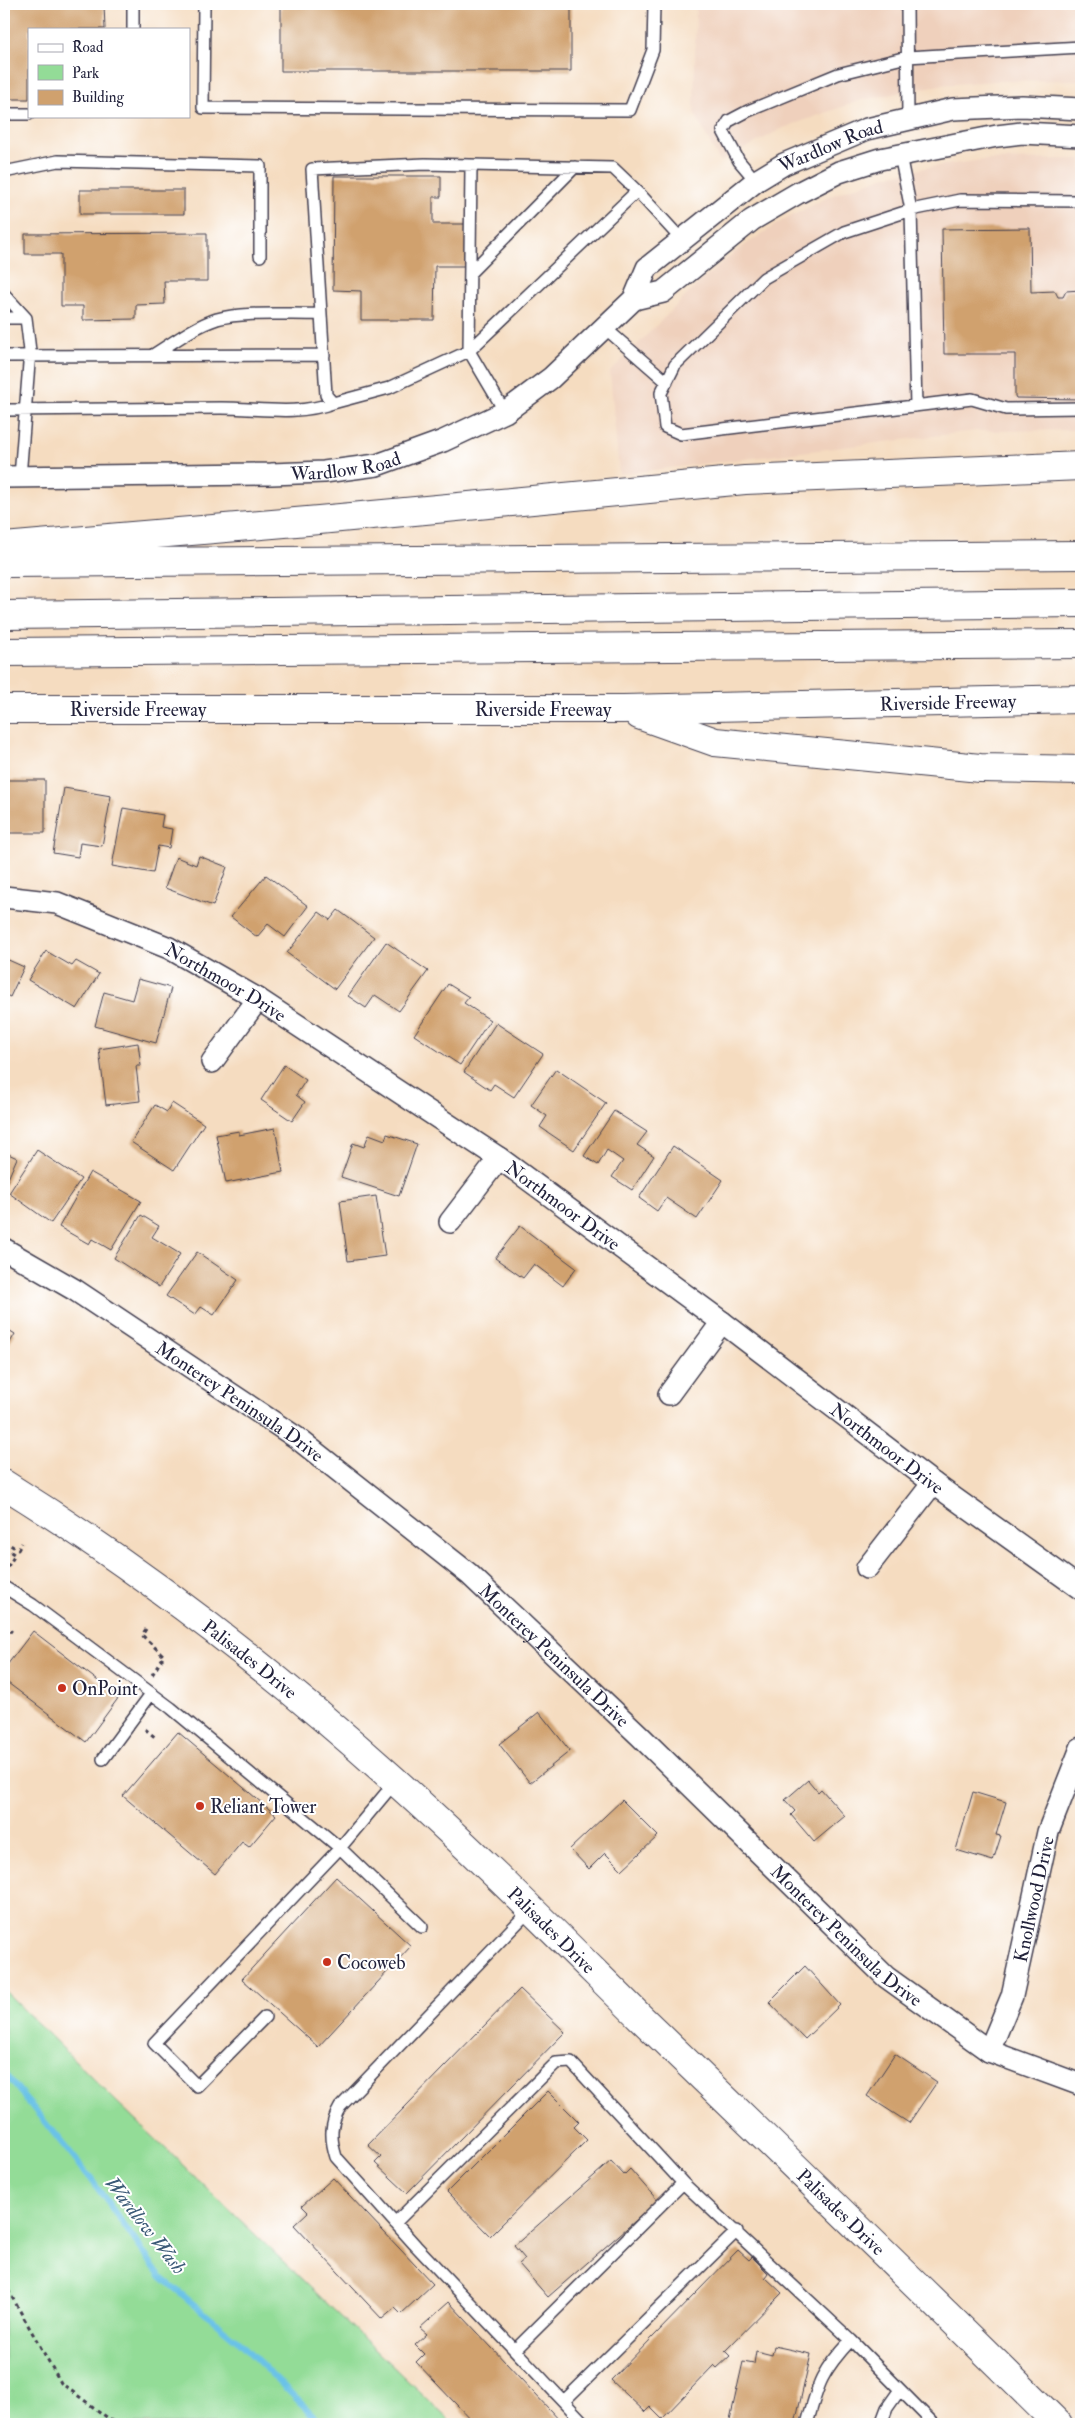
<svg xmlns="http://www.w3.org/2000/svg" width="1085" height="2428" font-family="'IM FELL Double Pica',serif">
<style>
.built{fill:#efd0bc}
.green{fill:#93dc97;stroke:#5a7f69}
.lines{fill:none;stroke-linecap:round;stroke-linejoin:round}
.stream{stroke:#6ac2e7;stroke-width:6}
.building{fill:#d0a16e}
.lane-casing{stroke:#423e4f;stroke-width:14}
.street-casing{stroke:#423e4f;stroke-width:24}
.secondary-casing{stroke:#423e4f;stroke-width:30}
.highway-casing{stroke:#423e4f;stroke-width:30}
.path{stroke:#423e4f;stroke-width:3;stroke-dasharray:4 4;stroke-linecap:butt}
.lane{stroke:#fff;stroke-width:11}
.street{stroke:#fff;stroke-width:21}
.secondary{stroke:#fff;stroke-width:28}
.highway{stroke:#fff;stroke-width:28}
.poi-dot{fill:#c8321e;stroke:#fff;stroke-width:2}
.labels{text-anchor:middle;stroke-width:4;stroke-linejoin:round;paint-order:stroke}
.street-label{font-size:19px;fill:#22223b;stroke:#fff}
.poi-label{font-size:19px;fill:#22223b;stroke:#fff;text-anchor:start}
.water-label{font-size:20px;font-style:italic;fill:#3b5a77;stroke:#fff}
</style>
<rect width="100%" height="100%" fill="#fff"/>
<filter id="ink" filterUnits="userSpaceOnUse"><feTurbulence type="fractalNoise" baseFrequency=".02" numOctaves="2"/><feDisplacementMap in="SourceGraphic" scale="10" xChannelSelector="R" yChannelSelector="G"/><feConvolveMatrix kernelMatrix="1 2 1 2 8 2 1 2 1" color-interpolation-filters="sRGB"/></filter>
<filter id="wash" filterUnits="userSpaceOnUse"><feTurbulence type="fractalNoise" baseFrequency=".0096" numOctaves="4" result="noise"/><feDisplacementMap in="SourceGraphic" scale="20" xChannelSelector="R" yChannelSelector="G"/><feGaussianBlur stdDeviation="1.12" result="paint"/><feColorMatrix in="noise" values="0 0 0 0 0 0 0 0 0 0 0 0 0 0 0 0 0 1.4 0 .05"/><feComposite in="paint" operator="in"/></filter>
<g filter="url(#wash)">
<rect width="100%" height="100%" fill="#f5dcc0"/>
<path class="built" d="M696,4H1081V80L994,81L940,85L861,100L783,128L720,162L694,112Z
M1081,159V430L975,431L619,474L610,372L697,285L736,251L780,222L830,196L883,177L930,167L983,160Z"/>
<path class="green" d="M4,1990L118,2103L453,2424H4Z"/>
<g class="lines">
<path class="stream" d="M4,2072L91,2179L161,2277L237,2340L322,2424"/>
</g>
<g id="blocks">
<path class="building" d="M4,4H104L105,29H29V99H4Z
M281,4H571V71H281Z
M334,176H441V197H433V224H469V266H435L434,320H361V291L333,290Z
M80,190H184V214H80Z
M1030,228L1031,292L1055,291L1058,297H1063L1066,291L1081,290V399L1016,398L1015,396V354H944L942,229Z
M207,233V281H164L165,304L136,305V319L83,320V306H61V254H25V234Z
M4,780H45V833H4Z
M64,788L111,796L102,846L80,843L78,857L53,853Z
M123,808L163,815L161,827L172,829L169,848L158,846L153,873L112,866Z
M199,856L227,867L213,906L165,888L176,857L196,865Z
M266,875L308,906L285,937L268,924L257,937L231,917Z
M338,910L374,937L335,989L287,953L319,912L330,920Z
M386,942L428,971L399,1011L375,995L366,1008L348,996Z
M46,951L72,966L76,961L99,974L77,1009L28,980Z
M4,958L24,967L10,997L4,994Z
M138,979L171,988L156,1043L95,1026L104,992L132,1000Z
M448,984L469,997L464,1003L490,1020L460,1065L414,1035Z
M496,1023L543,1054L514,1097L494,1084L490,1090L464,1072Z
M138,1043L141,1066H136L140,1101L106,1105L99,1049Z
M284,1065L306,1080L296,1095L305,1102L292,1121L261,1100Z
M556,1069L606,1103L574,1150L540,1127L547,1116L531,1105Z
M172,1103L204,1124L174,1170L131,1142L155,1105L167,1112Z
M614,1111L647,1132L637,1145L654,1156L632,1190L612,1177L623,1161L607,1150L598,1165L584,1156Z
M275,1128L283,1172L226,1183L216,1135L239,1131V1135Z
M369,1134L385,1140L387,1134L417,1144L399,1196L341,1177L353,1143L364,1147Z
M673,1146L723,1180L697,1219L666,1198L657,1211L639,1198Z
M37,1150L81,1179L51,1223L9,1193Z
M4,1152L17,1158L4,1188Z
M90,1172L141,1201L111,1250L92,1239L89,1244L59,1227Z
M376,1196L385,1256L348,1261L340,1201Z
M141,1215L159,1226L152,1237L180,1254L159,1287L114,1258Z
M520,1226L576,1268L563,1286L534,1264L523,1278L495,1258Z
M197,1252L238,1280L214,1315L201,1307L195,1315L166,1296Z
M4,1327L15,1334L4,1353Z
M33,1631L119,1697L86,1742L4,1680V1669Z
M539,1712L570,1751L530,1783L499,1744Z
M178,1732L276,1815L249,1847L242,1842L215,1874L123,1796Z
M808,1780L818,1792L821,1789L845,1816L814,1842L791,1815L795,1811L785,1800Z
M973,1792L1006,1802L996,1835L1001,1836L993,1861L956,1850Z
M622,1800L658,1836L622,1870L605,1853L589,1869L570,1849Z
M336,1877L411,1946L318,2047L242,1979Z
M805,1966L840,2005L805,2039L769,2002Z
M520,1989L565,2032L407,2193L375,2163L381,2157L368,2145Z
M895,2054L937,2082L909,2123L867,2096Z
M548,2091L579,2122L574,2127L587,2140L490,2236L447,2192Z
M611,2161L624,2175L630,2169L658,2201L548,2297L519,2264L525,2259L514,2246Z
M333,2178L433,2284L401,2314L395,2308L382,2319L294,2225L308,2212L302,2206Z
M738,2250L749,2260L752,2257L768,2273L765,2277L782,2293L725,2351L730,2356L717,2368L714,2365L662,2419L650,2407L645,2412L611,2380Z
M449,2302L563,2424H475L416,2362L424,2354L415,2345L427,2334L420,2328Z
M774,2346L811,2354L795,2424H729L743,2362L754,2364L756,2351L772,2355Z"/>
</g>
</g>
<g filter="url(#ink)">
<use href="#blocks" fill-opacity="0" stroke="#423e4f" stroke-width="1"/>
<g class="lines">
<g class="lane-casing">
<path id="lane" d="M204,4L203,108L630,110L653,50L654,4
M907,4L908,120
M133,29V4
M4,114H29
M900,155L911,210L916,406
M471,166L469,351L389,388L333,403L326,395L312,169L425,164L613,168L637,191
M4,172L58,161L260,166V256
M756,181L739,161L723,131L729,121L748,111L838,74L907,57L1081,47
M1081,201L960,200L911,210L844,232L764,278L675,365L661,393L665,427L681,434L972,399L1006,409L1081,408
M470,273L575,167
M4,294L26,318L30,351L20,477
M4,318H26
M605,328L667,382
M153,355C174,342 195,326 217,319C245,311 291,315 321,314
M4,356L324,355
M4,410C76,409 148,408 221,408C260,408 296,416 333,403
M505,412L469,351L637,191L681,239
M4,1587L33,1605L171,1708L340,1848L422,1927
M103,1759L151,1694
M530,1910L340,2107C330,2124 330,2138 336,2157L416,2246L585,2424
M265,2017L197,2086L154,2043L340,1848L396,1781
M395,2223L556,2063L571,2062L683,2183L851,2340L934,2424
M515,2350L683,2183
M564,2401L737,2231
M807,2424C818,2384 821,2372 851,2340
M881,2424L887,2408L899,2391"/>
</g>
<g class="street-casing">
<g id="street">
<path d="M634,299L663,292L752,220L798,193L839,172L880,159L997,136L1022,133L1081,136"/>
<path id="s1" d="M4,477L271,474L324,472L377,465L443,441L505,412L551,378L634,299L647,268L756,181L784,164L867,129L953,109L1022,106L1081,109"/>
<path id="s2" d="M4,897L57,903L169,948L258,999L499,1158L722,1322L933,1483L1081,1589"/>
<path d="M212,1062L258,999"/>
<path d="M450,1222L499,1158"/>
<path id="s3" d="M4,1249L75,1290L297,1438L469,1574L639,1735L886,1977L989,2051L1081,2085"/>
<path d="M669,1394L722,1322"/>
<path d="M867,1568L933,1483"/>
<path id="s4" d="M989,2051L1012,1996L1048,1832L1081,1748"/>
</g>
</g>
<g class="secondary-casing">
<g id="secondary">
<path id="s5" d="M4,1484C142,1570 273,1671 394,1780C479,1856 559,1937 640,2017C780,2152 920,2287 1058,2424"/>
</g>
</g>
<g class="highway-casing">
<g id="highway">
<path d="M4,547L319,520L745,480L1081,466"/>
<path d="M8,563L1081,555"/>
<path d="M4,615L1081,603"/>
<path d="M4,652L1081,644"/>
<path id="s6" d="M4,709H623L1081,699"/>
<path d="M639,715L715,742L980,768L1081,770"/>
</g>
</g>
<path class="path" d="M4,1541L18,1550L22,1543
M4,1547L15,1555L5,1571
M4,1626L12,1632
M146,1629L142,1635L164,1656L152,1675
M145,1729L156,1738
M4,2283L61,2383L116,2424"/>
<use href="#lane" class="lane"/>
<use href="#street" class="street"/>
<use href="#secondary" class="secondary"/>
<use href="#highway" class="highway"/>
</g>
</g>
<g class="poi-dot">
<circle cx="62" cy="1688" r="5"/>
<circle cx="200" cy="1806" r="5"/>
<circle cx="327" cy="1962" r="5"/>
</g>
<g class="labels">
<g class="street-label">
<text dy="7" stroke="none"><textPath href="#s1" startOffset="940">Wardlow Road</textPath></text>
<text dy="7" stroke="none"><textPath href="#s1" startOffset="342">Wardlow Road</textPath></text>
<text dy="7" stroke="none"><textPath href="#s6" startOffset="944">Riverside Freeway</textPath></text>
<text dy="7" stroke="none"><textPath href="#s6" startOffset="134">Riverside Freeway</textPath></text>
<text dy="7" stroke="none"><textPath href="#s6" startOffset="539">Riverside Freeway</textPath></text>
<text dy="7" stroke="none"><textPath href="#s2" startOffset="240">Northmoor Drive</textPath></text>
<text dy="7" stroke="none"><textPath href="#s2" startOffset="645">Northmoor Drive</textPath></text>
<text dy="7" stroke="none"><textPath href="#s3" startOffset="281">Monterey Peninsula Drive</textPath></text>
<text dy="7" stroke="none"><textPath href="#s2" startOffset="1050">Northmoor Drive</textPath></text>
<text dy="7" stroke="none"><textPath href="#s3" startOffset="686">Monterey Peninsula Drive</textPath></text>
<text dy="7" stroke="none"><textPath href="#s5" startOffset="302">Palisades Drive</textPath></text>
<text dy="7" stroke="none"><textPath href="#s4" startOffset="159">Knollwood Drive</textPath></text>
<text dy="7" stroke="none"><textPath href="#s5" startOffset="708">Palisades Drive</textPath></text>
<text dy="7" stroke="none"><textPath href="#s3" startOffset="1091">Monterey Peninsula Drive</textPath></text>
<text dy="7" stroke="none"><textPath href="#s5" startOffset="1112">Palisades Drive</textPath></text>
</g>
<g class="poi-label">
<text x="72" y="1695">OnPoint</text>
<text x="210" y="1813">Reliant Tower</text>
<text x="337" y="1969">Cocoweb</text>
</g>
<g class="water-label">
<text transform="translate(146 2225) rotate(52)" y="7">Wardlow Wash</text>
</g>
</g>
<rect width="1085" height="2428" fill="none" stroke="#fff" stroke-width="20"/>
<rect x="28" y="28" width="162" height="90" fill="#ffffff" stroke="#a7a7b1"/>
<rect x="38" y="44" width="25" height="8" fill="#ffffff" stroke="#a7a7b1"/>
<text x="72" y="52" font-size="15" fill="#22223b">Road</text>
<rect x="38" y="65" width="25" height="15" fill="#93dc97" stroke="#a7a7b1"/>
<text x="72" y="78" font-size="15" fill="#22223b">Park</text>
<rect x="38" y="90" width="25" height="15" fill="#d0a16e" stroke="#a7a7b1"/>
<text x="72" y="102" font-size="15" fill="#22223b">Building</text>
</svg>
